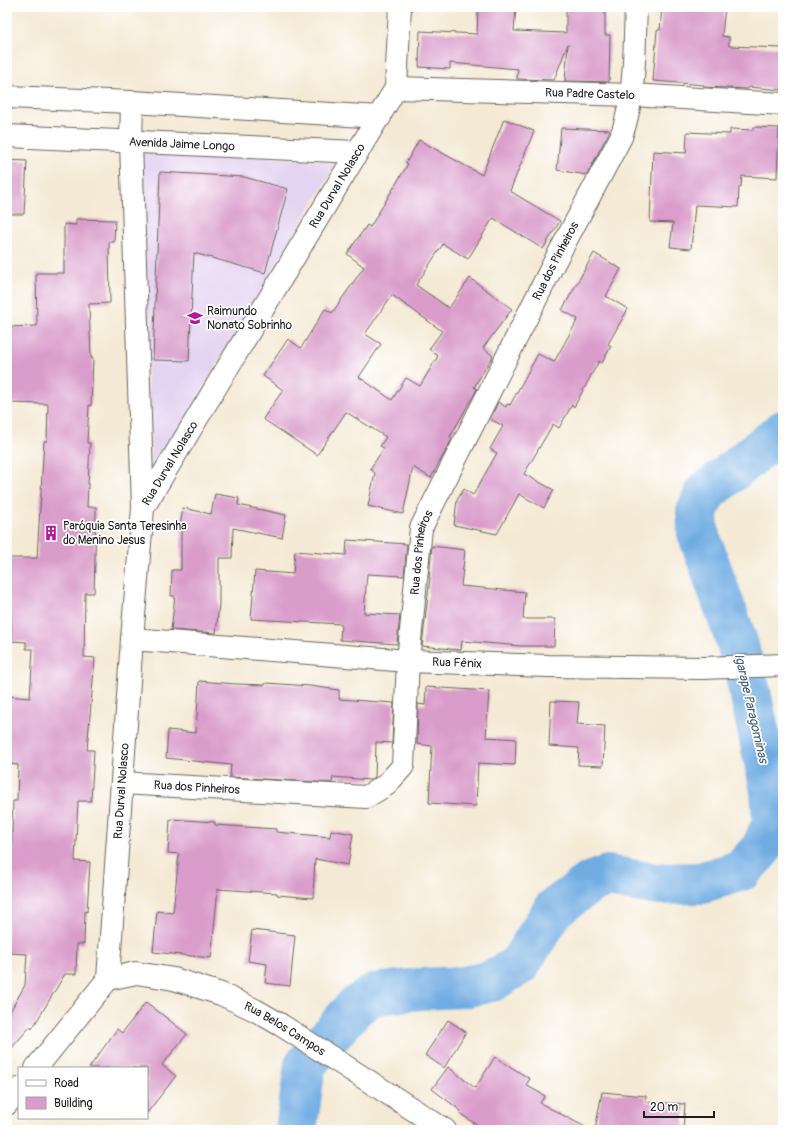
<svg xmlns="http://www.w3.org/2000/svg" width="790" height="1137" font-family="Pangolin,sans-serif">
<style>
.built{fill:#e4d3f1}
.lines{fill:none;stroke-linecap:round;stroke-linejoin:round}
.river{stroke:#70ace2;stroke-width:42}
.building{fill:#d99ccb;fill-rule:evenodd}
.minor-casing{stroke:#68645c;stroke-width:24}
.minor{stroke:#fff;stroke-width:22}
.labels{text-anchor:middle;stroke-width:3.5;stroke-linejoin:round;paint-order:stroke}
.street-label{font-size:12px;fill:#1c1c1c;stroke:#fff}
.poi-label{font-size:12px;fill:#1c1c1c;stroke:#fff;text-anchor:start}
.water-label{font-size:13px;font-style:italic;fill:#425d75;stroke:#fff}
</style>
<rect width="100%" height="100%" fill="#fff"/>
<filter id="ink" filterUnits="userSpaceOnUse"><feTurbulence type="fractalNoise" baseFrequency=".025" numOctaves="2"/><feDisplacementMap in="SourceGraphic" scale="8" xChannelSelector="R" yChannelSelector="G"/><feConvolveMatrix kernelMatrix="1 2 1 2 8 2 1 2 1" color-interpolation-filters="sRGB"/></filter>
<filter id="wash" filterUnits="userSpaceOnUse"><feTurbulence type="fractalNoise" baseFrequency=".012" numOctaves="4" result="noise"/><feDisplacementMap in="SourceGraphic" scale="16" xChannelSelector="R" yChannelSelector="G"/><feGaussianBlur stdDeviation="0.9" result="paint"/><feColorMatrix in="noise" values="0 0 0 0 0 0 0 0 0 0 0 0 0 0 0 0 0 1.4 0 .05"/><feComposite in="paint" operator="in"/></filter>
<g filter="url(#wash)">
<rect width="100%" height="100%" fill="#f4e9d4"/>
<path class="built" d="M136,148L337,162L152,474Z"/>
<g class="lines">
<path class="river" d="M296,1130L305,1065L355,1007L374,994L420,989L464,987L492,981L519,965L554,909L591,882L608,876L653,884L700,883L742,870L762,848L773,822L771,791L750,692L737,642L698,533L697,512L706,492L783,431"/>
</g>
<g id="blocks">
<path class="building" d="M478,7L516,8L514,31L566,33V7H605V35H610L609,82L565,81L568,44L554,80L517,79L518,69L450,63V69L419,67L420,31L477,34Z
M662,7H725L722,36L729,37V46L783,48V90L748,87V89L704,87V85L653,81L657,30H660Z
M504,119L534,131L510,191L560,221L543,249L493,218L468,259L443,244L416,285L449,308L470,278L512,309L483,348L493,356L474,387L477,389L450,437L452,439L431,478L413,467L403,514L368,506L375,473L370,469L384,448L380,446L386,437L346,412L317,455L263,419L283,390L263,376L288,339L301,348L325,309L332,313L364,267L347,254L367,225L370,227L408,164L406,163L419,140L482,175ZM392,295L442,331L429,349L438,356L420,386L406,378L392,400L359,377L381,344L365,334Z
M754,127L779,128L777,178L742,176L741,187H739L738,207L695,205L691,249L670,247L673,223L650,222L653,151L686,153L687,132L730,134V129L753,130Z
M561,128L610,130L587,175L557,170Z
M7,160L27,161L24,214H7Z
M160,172L244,177L288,189L265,273L194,253L189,361L153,360Z
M76,219L115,220L114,242H109L110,303L89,304L91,358H93L91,406L89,405L87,443H90L87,507H96L95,560L94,593H85L84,657L95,658L87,750H94L91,801H78L75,861L90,862L87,912L85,911L84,944H77L76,974H65L32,1029L30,1027L7,1053V1017L25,985L27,954L7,953V858H11L13,801H17L18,765L7,764V696L30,698L33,649H26V642L11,641V620H7V558H37L44,441H47L48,404L7,403V327L37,326L36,273H64V224L76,225Z
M594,253L621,269L606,296L628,309L608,344L611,346L602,363L599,361L574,407L572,405L559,428L553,424L524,474L554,490L544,508L519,494L497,534L454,525L457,500L464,489L473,495L497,453L490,449L503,426L490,419L498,402L506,407L507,404L510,405L538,354L554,362L578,319L562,310Z
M215,494L239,498L238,505L286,515L282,538L233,528L232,558H219V604L216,633L171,630L175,596H171L172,570H181V520L183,508L211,514Z
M347,540L407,544L404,576L367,574L364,613L400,615L397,644L340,640L341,624L251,619L255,571L293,574L295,551L346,555Z
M432,546L465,550L461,586L525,592L523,619H555L554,646H521L462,641L461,650L422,646L430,578H429Z
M199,681L236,684L265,685L266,683L310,686L339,690V699L394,703L392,743L376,742L375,777L370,780L333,777L332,783L230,777L231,765L166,758L168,730L196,733Z
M426,687L489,691L486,737L516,739L515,765L478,763L476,806L429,803L432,746L417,744L418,704L425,705Z
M551,701L579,702L577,724L605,726L603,766L578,765L579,748L549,746Z
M170,819L215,822V825L276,829V832L330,837L331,830L353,834L348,865L315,859L313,898L277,895V893L218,889L211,958L153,952L157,911L173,913L179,854L168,853Z
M252,930L295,935L290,986L265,983L267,964L248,961Z
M146,1002L187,1034L162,1065L176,1076L147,1113V1068H89L117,1029L122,1033Z
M448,1020L466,1032L444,1068L425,1055Z
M495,1057L530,1079L526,1085L545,1096L540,1103L591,1130H485L459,1113L461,1111L432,1089L448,1067L475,1088Z
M602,1092L646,1096V1102L685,1104L683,1130H595Z"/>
</g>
</g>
<g filter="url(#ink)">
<use href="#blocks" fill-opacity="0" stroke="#68645c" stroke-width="1"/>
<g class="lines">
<g class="minor-casing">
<g id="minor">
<path id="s1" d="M396,88L632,95L783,104"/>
<path d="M7,97L132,102L380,117"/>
<path d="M132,102L131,142L143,508"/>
<path id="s2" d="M7,136L357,152"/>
<path id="s3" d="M132,639L408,661L548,666L703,668L783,665"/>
<path id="s4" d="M122,783L366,797L386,785L403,766L408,661L421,528L556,259L621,137C636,95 634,51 636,7"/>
<path id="s5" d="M108,979L136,973L174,979L221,994L255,1010L281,1025L445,1130"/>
<path id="s6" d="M36,1068L108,979L132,639L143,508L396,88L400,7"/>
<path d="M7,1104L19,1089"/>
</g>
</g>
<use href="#minor" class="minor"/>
</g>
</g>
<defs>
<g id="school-bare" transform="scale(1.2)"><path d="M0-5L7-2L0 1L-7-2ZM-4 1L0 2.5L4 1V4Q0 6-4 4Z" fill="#b5179e" stroke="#fff" stroke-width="2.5" paint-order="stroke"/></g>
<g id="building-bare" transform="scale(1.2)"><path d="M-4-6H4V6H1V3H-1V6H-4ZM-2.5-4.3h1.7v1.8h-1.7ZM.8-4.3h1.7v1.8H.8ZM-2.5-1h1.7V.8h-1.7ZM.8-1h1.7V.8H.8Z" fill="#b5179e" stroke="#fff" stroke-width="2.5" paint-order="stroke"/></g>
</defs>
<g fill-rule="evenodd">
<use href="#school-bare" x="195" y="318"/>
<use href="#building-bare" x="51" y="533"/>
</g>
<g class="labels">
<g class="street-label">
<text dy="4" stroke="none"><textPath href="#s1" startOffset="194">Rua Padre Castelo</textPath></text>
<text dy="4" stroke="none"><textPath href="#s2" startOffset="175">Avenida Jaime Longo</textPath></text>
<text dy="4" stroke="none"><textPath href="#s6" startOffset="963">Rua Durval Nolasco</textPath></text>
<text dy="4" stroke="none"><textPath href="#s4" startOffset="831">Rua dos Pinheiros</textPath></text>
<text dy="4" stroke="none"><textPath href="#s6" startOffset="639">Rua Durval Nolasco</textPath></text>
<text dy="4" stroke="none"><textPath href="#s4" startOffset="508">Rua dos Pinheiros</textPath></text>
<text dy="4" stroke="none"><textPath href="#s3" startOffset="326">Rua Fênix</textPath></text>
<text dy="4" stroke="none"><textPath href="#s4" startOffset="75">Rua dos Pinheiros</textPath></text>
<text dy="4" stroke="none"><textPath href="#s6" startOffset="303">Rua Durval Nolasco</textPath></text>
<text dy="4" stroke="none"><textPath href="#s5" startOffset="189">Rua Belos Campos</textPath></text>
</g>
<g class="poi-label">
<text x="207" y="315">Raimundo<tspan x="207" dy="14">Nonato Sobrinho</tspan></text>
<text x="63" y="530">Paróquia Santa Teresinha<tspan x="63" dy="14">do Menino Jesus</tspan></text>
</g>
<g class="water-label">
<text transform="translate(752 708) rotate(77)" y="5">Igarape Paragominas</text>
</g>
</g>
<rect width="790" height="1137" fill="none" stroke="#fff" stroke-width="24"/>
<rect x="18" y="1067" width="130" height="52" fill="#ffffff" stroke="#a4a4a4"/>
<rect x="26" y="1080" width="20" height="6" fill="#ffffff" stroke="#a4a4a4"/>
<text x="54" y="1087" font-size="12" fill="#1c1c1c">Road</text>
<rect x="26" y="1097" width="20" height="12" fill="#d99ccb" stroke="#a4a4a4"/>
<text x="54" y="1107" font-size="12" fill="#1c1c1c">Building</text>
<path d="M644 1111v6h70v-6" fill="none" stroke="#1c1c1c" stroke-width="2"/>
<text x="650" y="1111" font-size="12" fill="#1c1c1c" stroke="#ffffff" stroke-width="3" paint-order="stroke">20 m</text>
</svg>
